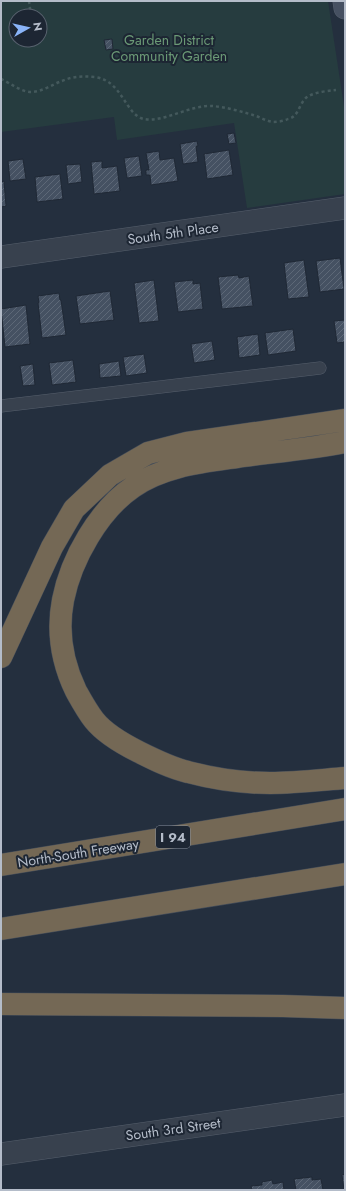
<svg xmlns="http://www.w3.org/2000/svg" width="346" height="1191" font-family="Jost,sans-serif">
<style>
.green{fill:#263c3f;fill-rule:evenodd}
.building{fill:url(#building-hatch);stroke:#1f2835}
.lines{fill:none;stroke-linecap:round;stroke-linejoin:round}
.lane-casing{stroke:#565f6c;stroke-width:13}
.street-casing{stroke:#565f6c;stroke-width:23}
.secondary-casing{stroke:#565f6c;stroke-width:23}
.highway-casing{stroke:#434c59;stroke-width:23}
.path{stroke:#44595c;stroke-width:2.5;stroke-dasharray:3 3;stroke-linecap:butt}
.lane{stroke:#38414e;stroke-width:12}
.street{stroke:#38414e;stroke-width:22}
.secondary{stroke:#465061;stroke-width:22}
.highway{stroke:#746855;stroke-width:22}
.labels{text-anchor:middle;stroke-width:4;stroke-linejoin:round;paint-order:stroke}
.shield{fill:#1d2633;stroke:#878f9c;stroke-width:1}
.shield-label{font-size:13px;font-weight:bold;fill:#b4bcc9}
.park-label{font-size:14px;fill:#6b9a76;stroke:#1d2633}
.street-label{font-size:14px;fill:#b4bcc9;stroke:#1d2633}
</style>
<defs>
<pattern id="building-hatch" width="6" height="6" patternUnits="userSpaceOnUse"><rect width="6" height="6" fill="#455162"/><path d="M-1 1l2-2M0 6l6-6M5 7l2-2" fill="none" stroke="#5d6877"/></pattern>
</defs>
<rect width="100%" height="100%" fill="#242f3e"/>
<path class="green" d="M1,1H328L345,113V194L247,208L234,123L117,140L114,117L1,132ZM16,16H40V40H16Z"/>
<path class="building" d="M112,39L113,49L106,50L104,40Z
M234,133L236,143L229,144L227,134Z
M197,141L198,146H196L198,162L183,164L180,144Z
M229,150L233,175L207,179L204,154Z
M159,151L160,160L174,158L178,181L151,185L150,175H146V170H149L146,153Z
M139,156L142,176L127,178L124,158Z
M23,159L26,179L10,181L8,161Z
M102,161V168L117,166L120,191L94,194L91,162Z
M80,164L82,182L68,184L66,165Z
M60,174L63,199L37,202L35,177Z
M4,181L6,206L1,207V182Z
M340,258L344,289L320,292L316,261Z
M304,260L309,297L288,299L284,263Z
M238,275L239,278L249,276L253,306L222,309L218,277Z
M154,280L159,321L139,323L134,283Z
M193,280V284L200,283L203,309L178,312L174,282Z
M110,291L114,320L80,324L76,296Z
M59,293L60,300H61L66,335L42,338L38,303H39L38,296Z
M26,305L30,344L5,347L1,309Z
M345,320V342L337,343L334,321Z
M293,329L296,351L268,355L265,333Z
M258,334L260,355L239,358L237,337Z
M212,341L215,360L194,363L191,344Z
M144,354L147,373L126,376L123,357Z
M73,360L76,382L52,385L49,363Z
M119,361L121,376L100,378L99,364Z
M33,364L35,385L23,386L20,366Z
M345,1174V1190H344L342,1175Z
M312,1177V1180L321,1179L323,1190H296L294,1179Z
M272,1180L273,1184L283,1182L284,1190H252L251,1186L262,1185V1182Z"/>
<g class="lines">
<g class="lane-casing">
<path id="lane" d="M1,406L320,368"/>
</g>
<g class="street-casing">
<path id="street" d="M1,257L345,208
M1,1154L345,1105"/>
</g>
<g class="secondary-casing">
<path id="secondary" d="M344,1L345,8"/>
</g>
<g class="highway-casing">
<path id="highway" d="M345,442C309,449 273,452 237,457C202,462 163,466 133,487C99,510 71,559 63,600C57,631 62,662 76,691C81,700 87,711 94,720C105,734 123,744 139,752C155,760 171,768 188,772C214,779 242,783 270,783C295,783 320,780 345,778
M1,657L52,547L74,509L110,475L148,453L187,443L345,420
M1,865L345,809
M1,929L345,874
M1,1004L283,1006L345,1008"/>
</g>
<path class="path" d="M29,1L31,16
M1,79C10,83 21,92 31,92C42,92 53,84 62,81C73,76 84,76 95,77C123,81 125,115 144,119C162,123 190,105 212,106C225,107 240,111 253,115C260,117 266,121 273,122C278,122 284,121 288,119C299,117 299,103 307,97C315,92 327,91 336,90"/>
<use href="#lane" class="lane"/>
<use href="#street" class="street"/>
<use href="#secondary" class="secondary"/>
<use href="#highway" class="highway"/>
</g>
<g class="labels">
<rect class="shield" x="156" y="826" width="34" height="22" rx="3"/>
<g class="shield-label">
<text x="173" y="842">I 94</text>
</g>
<g class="park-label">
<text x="169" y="45">Garden District<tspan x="169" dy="16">Community Garden</tspan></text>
</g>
<g class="street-label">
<text transform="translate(173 233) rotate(-8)" y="5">South 5th Place</text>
<text transform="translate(78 853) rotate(-9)" y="5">North-South Freeway</text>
<text transform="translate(173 1129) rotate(-8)" y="5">South 3rd Street</text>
</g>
</g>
<rect width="346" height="1191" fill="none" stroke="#b4bcc9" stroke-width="4"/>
<g transform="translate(28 28) rotate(82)"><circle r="19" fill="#1d2633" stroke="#59626f"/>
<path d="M0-3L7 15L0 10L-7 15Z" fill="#8ab4f8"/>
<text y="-6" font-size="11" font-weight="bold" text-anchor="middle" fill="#b4bcc9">N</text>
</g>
</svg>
